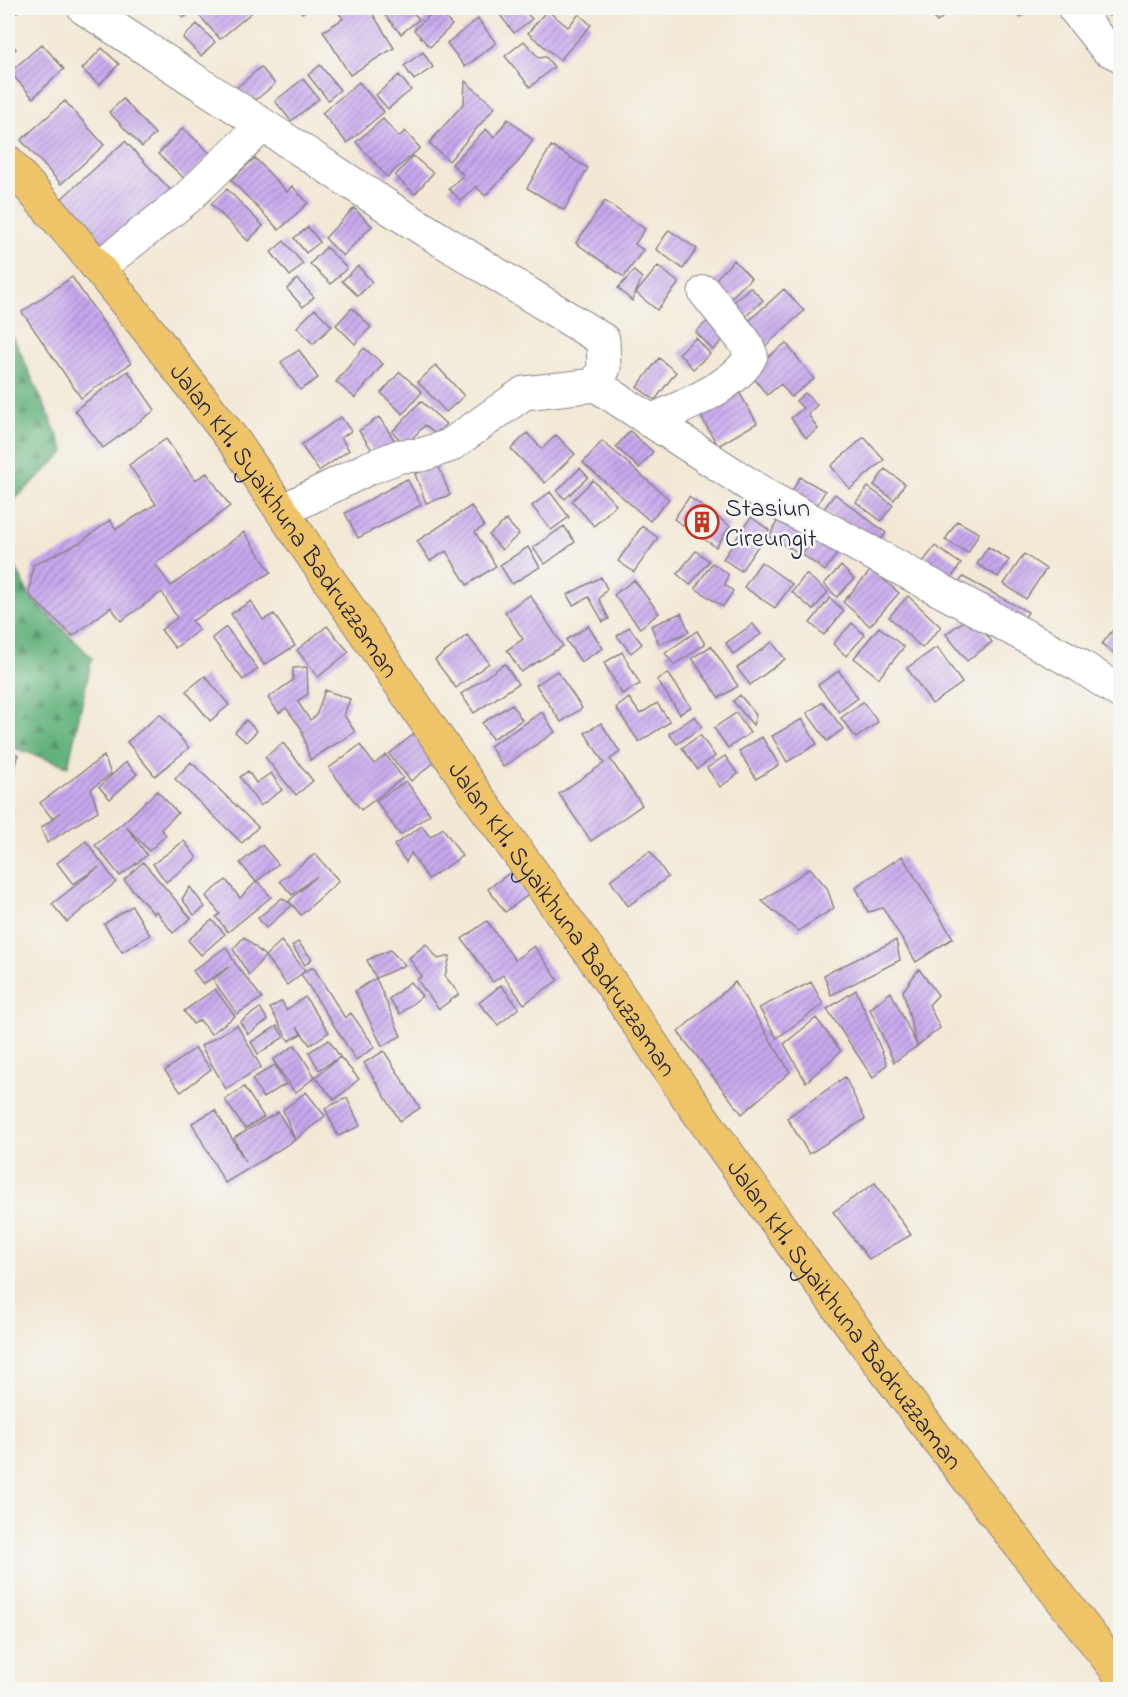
<svg xmlns="http://www.w3.org/2000/svg" width="1128" height="1697" font-family="'Indie Flower',sans-serif">
<style>
.forest{fill:url(#forest-firs);stroke:#436a5c;stroke-width:1.5}
.building{fill:url(#building-hatch)}
.lines{fill:none;stroke-linecap:round;stroke-linejoin:round}
.minor-casing{stroke:#8a8588;stroke-width:35}
.major-casing{stroke:#8a8588;stroke-width:35}
.minor{stroke:#fff;stroke-width:33}
.major{stroke:#efc469;stroke-width:33}
.labels{text-anchor:middle;stroke-width:5;stroke-linejoin:round;paint-order:stroke}
.poi-label{font-size:26px;fill:#22223b;stroke:#f6f6f2;text-anchor:start}
.street-label{font-size:26px;fill:#22223b;stroke:#f6f6f2}
</style>
<defs>
<pattern id="forest-firs" width="22" height="20" patternUnits="userSpaceOnUse" patternTransform="scale(1.5)"><rect width="22" height="20" fill="#64b27c"/><path d="M5 1l3.5 6h-7zM16 11l3.5 6h-7z" fill="#529067"/></pattern>
<pattern id="building-hatch" width="6" height="6" patternUnits="userSpaceOnUse" patternTransform="scale(1.5)"><rect width="6" height="6" fill="#c8a8ee"/><path d="M-1 1l2-2M0 6l6-6M5 7l2-2" fill="none" stroke="#a288c2"/></pattern>
</defs>
<rect width="100%" height="100%" fill="#f6f6f2"/>
<filter id="ink" filterUnits="userSpaceOnUse"><feTurbulence type="fractalNoise" baseFrequency=".0167" numOctaves="2"/><feDisplacementMap in="SourceGraphic" scale="12" xChannelSelector="R" yChannelSelector="G"/><feConvolveMatrix kernelMatrix="1 2 1 2 8 2 1 2 1" color-interpolation-filters="sRGB"/></filter>
<filter id="wash" filterUnits="userSpaceOnUse"><feTurbulence type="fractalNoise" baseFrequency=".008" numOctaves="4" result="noise"/><feDisplacementMap in="SourceGraphic" scale="24" xChannelSelector="R" yChannelSelector="G"/><feGaussianBlur stdDeviation="1.35" result="paint"/><feColorMatrix in="noise" values="0 0 0 0 0 0 0 0 0 0 0 0 0 0 0 0 0 1.4 0 .05"/><feComposite in="paint" operator="in"/></filter>
<g filter="url(#wash)">
<rect width="100%" height="100%" fill="#f3e8d5"/>
<path class="forest" d="M8,325L65,452L13,501L8,500Z
M8,551L29,595L92,658L68,766L8,746Z"/>
<g id="blocks">
<path class="building" d="M8,8H21L12,17L8,12Z
M175,8H197L183,18Z
M205,8H257L220,39L198,14Z
M298,8H310L302,13Z
M336,8H369L394,48L350,75L323,31L343,19Z
M379,8H409L419,19L401,34Z
M499,8H522L532,19L514,33L496,10Z
M924,8H953L937,22Z
M1012,8H1032L1020,17Z
M1096,8H1115L1109,16Z
M436,9L452,25L430,47L414,30Z
M547,10L568,27L579,14L591,25L560,60L528,33Z
M478,19L496,43L465,67L447,43Z
M197,24L215,42L201,56L183,38Z
M8,38L16,49L8,55Z
M524,41L539,58L546,57L554,67L530,87L505,56Z
M42,44L64,69L33,98L10,72Z
M102,48L119,64L99,85L82,69Z
M423,52L433,67L414,80L404,66Z
M320,65L340,90L328,100L308,75Z
M261,67L275,84L251,104L237,87Z
M399,75L411,90L388,109L376,95Z
M303,79L319,99L291,121L275,101Z
M465,81L495,107L449,161L429,143L464,103Z
M359,82L384,112L347,143L322,113Z
M123,99L155,134L142,147L109,112Z
M65,101L104,145L61,184L21,140Z
M383,119L399,137L405,131L420,148L387,177L356,142Z
M508,119L533,140L519,161L485,196L476,186L461,201L449,189L463,175L452,164L486,129L494,137Z
M183,128L211,154L187,181L158,154Z
M125,141L174,194L109,253L60,200Z
M551,146L588,168L564,210L527,188Z
M413,156L433,173L415,194L395,176Z
M255,158L287,192L292,186L308,203L279,230L231,180Z
M227,189L263,226L248,241L211,204Z
M605,201L645,229L635,244L643,250L624,277L576,243Z
M354,208L372,226L343,256L325,238Z
M308,227L320,242L306,253L294,238Z
M669,230L697,249L683,269L656,249Z
M284,241L303,264L290,276L271,252Z
M326,247L347,268L331,284L310,264Z
M734,260L751,278L727,302L710,285Z
M358,266L372,282L358,296L342,281Z
M658,266L679,283L657,310L636,293Z
M634,271L642,278L632,301L618,288Z
M72,277L131,363L81,398L22,312Z
M297,279L314,297L303,307L287,289Z
M750,287L763,300L739,323L726,309Z
M784,289L804,311L760,351L740,329Z
M352,308L371,327L355,344L336,325Z
M315,309L332,326L313,344L297,327Z
M715,314L732,331L713,350L696,332Z
M696,338L710,354L693,369L679,353Z
M786,343L814,379L791,397L781,384L767,395L749,372Z
M364,348L383,364L355,398L336,382Z
M299,350L318,378L300,390L281,362Z
M659,358L676,372L655,400L637,387Z
M436,365L464,396L446,412L418,382Z
M128,371L155,410L103,448L75,410Z
M400,372L422,392L403,414L381,393Z
M739,392L757,423L718,446L700,415Z
M805,393L817,405L808,414L818,429L806,438L791,418L803,408L796,401Z
M421,401L446,424L435,434L425,425L406,445L392,432Z
M341,417L351,431L341,438L349,450L319,471L301,445Z
M379,417L399,447L379,460L359,431Z
M630,431L653,452L639,468L616,447Z
M527,433L542,449L556,435L575,454L545,483L511,449Z
M864,437L884,460L850,489L831,466Z
M166,439L195,480L207,473L230,506L155,564L171,586L244,532L271,572L192,621L199,630L175,648L161,630L177,618L162,592L121,621L111,607L73,636L29,595L33,565L81,542L110,520L116,529L156,504L129,465Z
M602,441L669,499L650,521L583,463Z
M438,465L450,495L426,503L415,474Z
M580,468L588,477L565,499L557,491Z
M885,469L905,484L894,500L874,485Z
M800,477L825,491L815,509L790,495Z
M407,479L421,505L358,538L345,513Z
M593,480L616,505L594,526L572,501Z
M868,487L893,505L881,521L856,502Z
M550,492L569,517L551,530L532,506Z
M835,494L886,533L875,548L823,510Z
M689,497L730,526L716,547L674,519Z
M471,506L484,526L475,532L496,566L467,585L446,551L430,561L417,541Z
M780,516L808,531L797,552L769,537Z
M751,517L769,530L741,571L723,559Z
M506,520L519,534L502,550L489,535Z
M957,521L979,533L968,553L945,540Z
M564,526L575,542L545,564L533,548Z
M642,526L658,538L634,572L618,561Z
M815,536L838,552L825,571L802,554Z
M935,546L961,564L946,586L920,566Z
M528,547L540,567L512,584L500,565Z
M988,547L1009,560L998,577L977,564Z
M696,551L709,561L690,585L677,574Z
M1024,554L1046,569L1026,599L1004,584Z
M761,562L792,584L775,608L744,587Z
M712,563L728,574L725,585L733,591L723,607L695,588Z
M841,566L854,579L837,597L824,584Z
M872,569L899,593L870,626L843,602Z
M806,574L828,592L813,610L792,592Z
M601,577L607,589L599,599L609,619L603,622L589,597L573,605L567,595Z
M963,577L1028,612L1022,623L955,587Z
M634,580L659,613L640,628L614,595Z
M530,595L563,646L521,672L507,650L523,639L505,612Z
M908,596L941,627L922,648L889,617Z
M830,598L844,611L824,635L810,623Z
M251,601L263,620L274,614L295,646L264,665L231,614Z
M681,613L689,632L659,644L651,626Z
M972,615L992,642L967,661L946,634Z
M1120,621V658L1102,644Z
M852,623L865,635L846,656L833,644Z
M753,624L761,634L733,654L726,643Z
M327,626L349,652L318,677L297,650Z
M588,626L603,648L581,662L566,640Z
M226,627L258,669L243,680L212,638Z
M629,627L642,644L631,653L617,636Z
M879,627L904,647L879,678L854,658Z
M697,631L705,644L674,665L665,653Z
M467,635L489,663L456,688L435,660Z
M772,642L785,659L750,685L737,668Z
M711,646L738,686L719,698L692,658Z
M937,647L962,683L932,704L907,668Z
M622,652L640,684L622,694L604,663Z
M505,664L518,684L474,713L461,694Z
M307,667L308,694L297,701L310,720L316,716L325,690L350,699L344,715L355,732L310,760L301,728L286,708L279,713L268,698L293,680V668Z
M557,671L582,708L561,722L536,685Z
M839,671L858,698L839,712L818,685Z
M668,673L691,707L680,714L657,680Z
M205,676L229,705L210,721L186,691Z
M740,695L756,715L753,725L733,701Z
M629,698L640,714L657,703L670,722L639,742L616,708Z
M823,702L843,729L827,741L807,713Z
M863,702L878,722L856,738L841,718Z
M512,704L522,720L492,739L482,723Z
M542,712L555,732L503,767L490,746Z
M736,713L750,733L728,748L714,728Z
M160,714L189,748L155,776L127,742Z
M695,716L702,727L677,744L669,734Z
M802,719L817,744L787,762L772,736Z
M246,720L257,731L246,742L235,732Z
M601,723L620,752L610,759L642,805L591,841L559,794L604,763L585,733Z
M415,733L436,761L411,781L389,754Z
M700,735L715,756L697,769L682,748Z
M762,737L779,765L756,779L739,751Z
M283,743L313,781L296,795L265,757Z
M360,745L374,764L386,755L403,778L361,810L329,768Z
M9,752L18,755L11,778L8,777Z
M104,756L111,774L91,789L98,811L47,843L41,828L60,813L52,818L40,803Z
M725,756L738,774L720,787L707,768Z
M126,762L137,774L110,799L99,787Z
M191,762L258,827L242,843L175,779Z
M248,771L256,783L271,773L282,790L260,806L240,777Z
M406,781L430,814L400,835L376,801Z
M157,791L178,813L161,829L166,835L149,851L126,826L147,855L120,876L95,845L123,823Z
M422,826L430,837L443,828L462,856L428,879L411,853L406,862L394,845Z
M86,841L116,882L67,922L52,904L99,867L73,884L57,863Z
M184,841L197,858L166,882L153,864Z
M262,845L278,864L256,882L259,883L271,897L228,932L216,917L220,914L206,896L226,880L240,898L256,882L240,863Z
M650,851L668,877L628,906L610,880Z
M315,854L339,881L301,915L289,901L317,876L292,895L280,881Z
M902,856L953,938L916,962L883,908L868,912L856,887Z
M143,862L191,918L173,933L156,911L154,914L124,880Z
M810,868L827,888L834,908L798,931L762,901Z
M511,872L528,895L505,912L488,889Z
M190,887L205,907L194,915L182,899Z
M282,898L292,905L266,928L258,918Z
M132,906L150,935L122,952L104,924Z
M212,920L225,934L201,955L188,940Z
M487,921L515,960L534,946L558,980L524,1004L503,975L493,982L462,939Z
M244,937L265,956L249,975L233,949Z
M896,940L900,960L831,995L824,975Z
M281,941L305,970L301,974L313,967L345,1018L351,1013L375,1047L356,1060L301,974L287,985L265,956Z
M298,942L312,959L305,965L292,946Z
M426,944L438,959L450,956L445,976L459,994L439,1009L417,980L422,976L409,958Z
M226,947L235,963L262,998L237,1014L213,980L229,967L203,984L193,971Z
M390,950L405,965L376,978L367,960Z
M919,969L938,995L929,1005L940,1028L917,1046L903,991Z
M376,978L401,1036L382,1046L355,991Z
M410,982L422,996L400,1014L389,999Z
M735,982L790,1072L742,1114L678,1032Z
M811,982L823,1004L777,1038L759,1008Z
M501,985L519,1008L498,1025L479,1003Z
M215,989L235,1016L211,1034L200,1020L193,1024L184,1011Z
M856,990L887,1064L873,1078L827,1009Z
M891,992L917,1046L894,1062L870,1009Z
M305,997L329,1032L310,1045L297,1027L301,1034L289,1041L270,1008L282,1001L286,1010Z
M260,1008L268,1020L248,1034L240,1022Z
M816,1018L841,1051L806,1082L784,1044Z
M237,1025L261,1067L226,1089L201,1046Z
M277,1026L284,1037L258,1054L251,1042Z
M329,1040L340,1057L359,1079L335,1100L315,1077L340,1057L319,1070L309,1052Z
M295,1045L315,1077L295,1093L273,1060Z
M195,1048L211,1069L181,1092L165,1071Z
M384,1051L420,1108L400,1121L364,1063Z
M275,1065L286,1084L263,1098L252,1079Z
M845,1077L865,1119L809,1154L787,1118Z
M244,1087L264,1117L245,1129L225,1100Z
M306,1092L325,1116L295,1140L283,1110Z
M347,1098L360,1126L338,1136L325,1108Z
M215,1110L245,1161L234,1138L278,1112L295,1140L225,1183L192,1123Z
M875,1183L911,1235L869,1259L833,1212Z"/>
</g>
</g>
<g filter="url(#ink)">
<use href="#blocks" fill-opacity="0" stroke="#8a8588" stroke-width="1.5"/>
<g class="lines">
<g class="minor-casing">
<path id="minor" d="M84,8L396,212L603,340L604,368L596,385
M1074,8L1106,48L1120,55
M98,268L186,199L263,125
M650,421C679,409 740,384 751,355L745,342L705,292
M282,511L369,468L400,456L421,455L449,446L524,393L596,385L768,497L1079,665L1120,692"/>
</g>
<g class="major-casing">
<g id="major">
<path id="s1" d="M8,162L78,243L153,336L236,444L477,796L589,951L689,1099L807,1265L920,1417L1120,1674"/>
</g>
</g>
<use href="#minor" class="minor"/>
<use href="#major" class="major"/>
</g>
</g>
<defs>
<g id="building-ring" transform="scale(1.725)"><circle r="9.5" fill="#f6f6f2" stroke="#c8321e" stroke-width="1.5"/><path d="M-4-6H4V6H1V3H-1V6H-4ZM-2.5-4.3h1.7v1.8h-1.7ZM.8-4.3h1.7v1.8H.8ZM-2.5-1h1.7V.8h-1.7ZM.8-1h1.7V.8H.8Z" fill="#c8321e"/></g>
</defs>
<g fill-rule="evenodd">
<use href="#building-ring" x="702" y="522"/>
</g>
<g class="labels">
<g class="poi-label">
<text x="725" y="516">Stasiun<tspan x="725" dy="30">Cireungit</tspan></text>
</g>
<g class="street-label">
<text dy="9" stroke="none"><textPath href="#s1" startOffset="453">Jalan KH. Syaikhuna Badruzzaman</textPath></text>
<text dy="9" stroke="none"><textPath href="#s1" startOffset="939">Jalan KH. Syaikhuna Badruzzaman</textPath></text>
<text dy="9" stroke="none"><textPath href="#s1" startOffset="1425">Jalan KH. Syaikhuna Badruzzaman</textPath></text>
</g>
</g>
<rect width="1128" height="1697" fill="none" stroke="#f6f6f2" stroke-width="30"/>
</svg>
